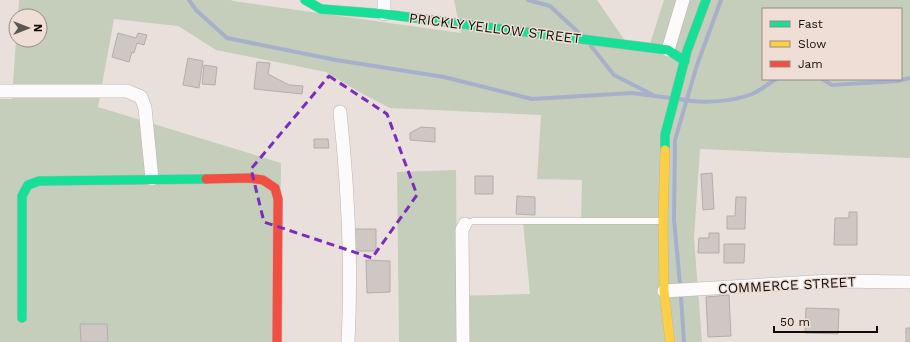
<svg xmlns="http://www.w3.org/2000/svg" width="910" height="342" font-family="'Work Sans',sans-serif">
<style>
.green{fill:#c4ceba;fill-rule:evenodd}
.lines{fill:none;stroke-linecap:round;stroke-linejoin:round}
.stream{stroke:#a6b0ca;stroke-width:4}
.building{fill:#cec7c3;stroke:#b4ada8}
.lane-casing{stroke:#bbb4b0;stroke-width:7}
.street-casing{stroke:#bbb4b0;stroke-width:14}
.fast-casing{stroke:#bbb4b0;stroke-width:10}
.slow-casing{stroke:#bbb4b0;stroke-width:10}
.jam-casing{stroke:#bbb4b0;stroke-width:10}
.lane{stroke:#fcfafa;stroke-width:6}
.street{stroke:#fcfafa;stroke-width:13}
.fast{stroke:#16e098;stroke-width:9}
.slow{stroke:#ffcf43;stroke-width:9}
.jam{stroke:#f24e42;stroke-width:9}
.marked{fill:none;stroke:#7b2cbf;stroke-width:3;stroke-dasharray:8 5;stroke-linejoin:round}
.labels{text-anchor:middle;stroke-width:3;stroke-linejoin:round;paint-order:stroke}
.street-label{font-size:14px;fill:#120d0a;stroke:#efded5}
</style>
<rect width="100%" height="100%" fill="#e9e0db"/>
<path class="green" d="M19,0H231L233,1L461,33L454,0H597L630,48L648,50L664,0H910V158L700,149L694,238L702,342H399L397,172L456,170L457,296L530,294L523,222L581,224L582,180L537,179L541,115L390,108L361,93L326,72L216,50L178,26L114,19L98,107L281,163L279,342H0V99H12L16,40H40V16H18ZM763,9H901V79H763Z"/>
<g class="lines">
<path class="stream" d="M189,0L196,10L227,38L336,60L444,77L532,99L632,93L670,98
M528,0L550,6L578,32
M591,46L614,75L653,95
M822,79L832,85L898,81L910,78
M679,99C701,104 731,102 752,94C760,91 768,84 776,79
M680,284L674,220L675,140L697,65L721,0
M681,297L684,342"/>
</g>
<path class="building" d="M118,33L136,38L138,33L147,35L144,45L137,43L134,53L132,52L129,62L112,57Z
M188,58L203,61L199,88L183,85Z
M257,62L270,63L268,74L289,85L303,86L302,94L254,89Z
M204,65L217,67L215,85L202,84Z
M421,127L435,128V142L410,140V133Z
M314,139H328L329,148H314Z
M712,173L714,209L703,210L701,174Z
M475,176H493V194H475Z
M517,196L535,197V215L516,214Z
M736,197H746L745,229H727V216H735Z
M849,212H857V245H834L835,218H849Z
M354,229H376V251H354Z
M709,233H719V253H698L699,238H709Z
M724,244H745L744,263H724Z
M366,260L390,261V292L367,293Z
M729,295L731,336L708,337L706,297Z
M806,308L839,309L838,334L805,333Z
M80,324H107L108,342H81Z
M906,328H910V342H906Z"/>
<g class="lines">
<g class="lane-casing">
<path id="lane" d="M465,224L473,221H661"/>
</g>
<g class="street-casing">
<path id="street" d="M384,0V14
M668,50L683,0
M0,91H127L141,97L145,108L152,179
M340,112C348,188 352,266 348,342
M664,291L831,281L910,282
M463,342L462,230L465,224"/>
</g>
<g class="fast-casing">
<path id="fast" d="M305,0L321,9L384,14L668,50L685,61
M665,150V135L687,51L706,0
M22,318V196L28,185L39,181L206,179"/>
</g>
<g class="slow-casing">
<path id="slow" d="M665,150L663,221L664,291L670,342"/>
</g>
<g class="jam-casing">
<path id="jam" d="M206,179L248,178L263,180L275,188L278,199L277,342"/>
</g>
<use href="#lane" class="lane"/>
<use href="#street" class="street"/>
<use href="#fast" class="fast"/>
<use href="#slow" class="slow"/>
<use href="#jam" class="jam"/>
</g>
<path class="marked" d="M329,76L387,114L417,195L372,258L264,222L251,169Z"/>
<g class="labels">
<g class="street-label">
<text transform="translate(495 28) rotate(7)" y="5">PRICKLY YELLOW STREET</text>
<text transform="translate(787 285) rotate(-3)" y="5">COMMERCE STREET</text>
</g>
</g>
<rect x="762" y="8" width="140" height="72" fill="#efded5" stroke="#978a84"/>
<rect x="770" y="21" width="20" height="6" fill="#16e098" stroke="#978a84"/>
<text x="798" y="28" font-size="12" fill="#120d0a">Fast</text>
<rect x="770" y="41" width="20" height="6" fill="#ffcf43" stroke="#978a84"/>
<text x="798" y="48" font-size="12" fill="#120d0a">Slow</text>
<rect x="770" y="61" width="20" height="6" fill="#f24e42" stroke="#978a84"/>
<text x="798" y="68" font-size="12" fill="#120d0a">Jam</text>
<g transform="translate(28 28) rotate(90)"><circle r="19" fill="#efded5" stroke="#978a84"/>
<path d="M0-3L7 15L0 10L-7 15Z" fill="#5d5753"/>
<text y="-6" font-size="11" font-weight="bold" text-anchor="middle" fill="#120d0a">N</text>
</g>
<path d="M774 326v6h103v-6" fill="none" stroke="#120d0a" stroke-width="2"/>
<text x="780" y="326" font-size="12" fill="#120d0a" stroke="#efded5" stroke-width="3" paint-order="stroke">50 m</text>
</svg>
